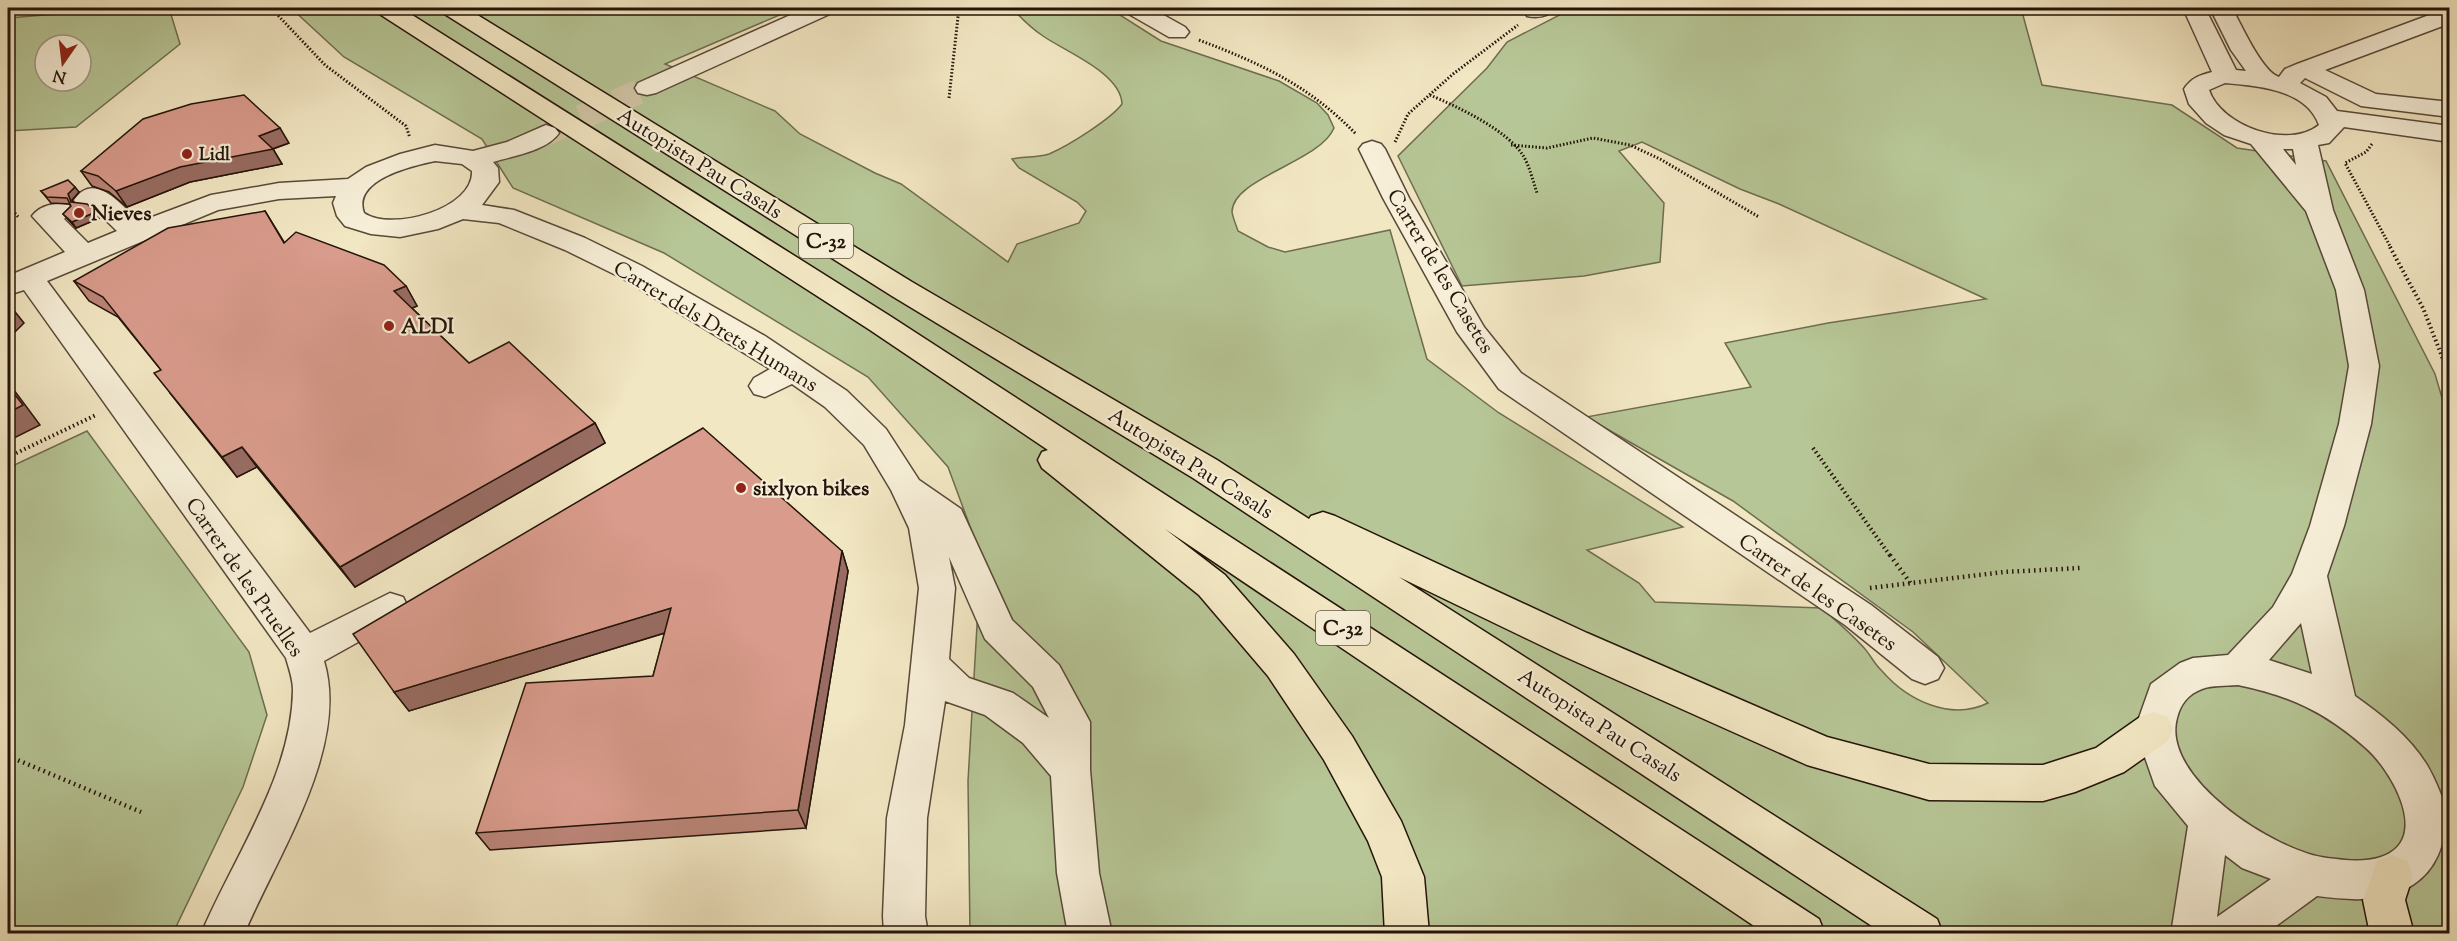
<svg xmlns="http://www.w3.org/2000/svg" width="2457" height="941" font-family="'Sorts Mill Goudy',serif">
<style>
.green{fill:#b7c696;stroke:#6e6d50;stroke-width:1.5;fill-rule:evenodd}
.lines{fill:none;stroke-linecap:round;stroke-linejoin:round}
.minor-tunnel{stroke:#d3c7a7;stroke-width:25;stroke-dasharray:25 13;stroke-linecap:butt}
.minor-casing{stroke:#584938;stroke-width:3}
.highway-casing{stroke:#241409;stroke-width:3}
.path-far2{stroke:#241409;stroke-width:3;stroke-dasharray:1.5 2;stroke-linecap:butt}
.path-far1{stroke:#241409;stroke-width:4;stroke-dasharray:1.5 3;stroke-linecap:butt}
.path{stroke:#241409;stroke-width:4.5;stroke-dasharray:1.5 4;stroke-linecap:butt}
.minor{fill:#f7efd8;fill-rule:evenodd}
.highway{fill:#f2e7c3;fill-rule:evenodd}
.wall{fill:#bb8578;stroke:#241409;stroke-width:1.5}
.shaded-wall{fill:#986c62;stroke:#241409;stroke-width:1.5}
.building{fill:#d99b8c;stroke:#241409;stroke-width:1.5}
.poi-dot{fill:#8f2418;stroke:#f7efd8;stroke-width:2}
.labels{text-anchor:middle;stroke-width:4.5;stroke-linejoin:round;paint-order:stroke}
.far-poi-label{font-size:18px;font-weight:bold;fill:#241409;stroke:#f7efd8;text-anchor:start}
.shield{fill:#f7efd8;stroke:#635647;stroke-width:1.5}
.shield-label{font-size:20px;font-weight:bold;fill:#241409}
.street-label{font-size:21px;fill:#241409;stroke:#f7efd8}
.poi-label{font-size:21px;font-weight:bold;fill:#241409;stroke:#f7efd8;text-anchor:start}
</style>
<rect width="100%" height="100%" fill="#f2e7c3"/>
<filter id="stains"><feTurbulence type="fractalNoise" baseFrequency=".00333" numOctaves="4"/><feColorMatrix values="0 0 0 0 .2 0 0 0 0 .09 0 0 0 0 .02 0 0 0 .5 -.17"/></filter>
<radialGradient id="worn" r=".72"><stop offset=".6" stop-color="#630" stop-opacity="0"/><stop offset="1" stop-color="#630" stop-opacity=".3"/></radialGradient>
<path class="green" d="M131,8H169L180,44L76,127L8,131V18ZM45,45H81V81H45Z
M291,8H796L665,64L775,111L800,134L875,173L901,184L1008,262L1017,244L1079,223L1086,211L1077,202L1019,168L1012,159C1024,156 1038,158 1049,154C1068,146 1111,119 1122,104C1121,73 1066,52 1043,36C1031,28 1021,18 1012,8H1109L1161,41L1279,81L1317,103L1328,115L1334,128C1320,162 1232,178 1232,212C1233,218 1236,225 1238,231L1268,247L1285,252L1390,230L1427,359L1499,413L1683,527L1587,550L1639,583L1655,602L1822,608C1836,621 1852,634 1865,649C1871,656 1875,665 1882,671C1908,701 1951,721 1988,703L1913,632L1733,501L1586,417L1751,387L1725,343L1828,323L1986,299L1779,204L1740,189L1642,142L1619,151L1664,203L1660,262L1584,276L1462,286L1398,156L1487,68L1507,42L1573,8H2021L2042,85L2172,105L2237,148L2326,161L2435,374L2450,425L2449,933H970L968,781L981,556L948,467L868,377L664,253L513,188L482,139L344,57Z
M87,431L249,652L267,715L243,787L173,933H8V468Z"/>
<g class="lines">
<path class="minor-tunnel" d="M546,133L647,88"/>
<g class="minor-casing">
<path id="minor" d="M806,8H835L832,13L656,93L647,95L638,93L635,88L638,83Z
M1124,8H1151L1185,27L1189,32L1185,37H1169L1127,13Z
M1526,8H1555C1549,17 1537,18 1527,16L1524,11Z
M2183,8H2205L2236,70L2246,71L2231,50L2210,8H2232C2241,24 2262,72 2279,77L2285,69L2297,64L2432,14L2440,12L2450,16L2448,24L2325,70L2376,94L2450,102V117L2361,106L2305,78L2300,83L2326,97L2337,111L2450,126V142L2344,127L2329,143L2318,145L2333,210L2364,290L2379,366L2371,424L2344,526L2327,576L2355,696C2383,716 2409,736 2427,765C2435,779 2445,801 2447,817C2448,822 2445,829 2444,835C2439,863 2423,884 2394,894C2368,902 2343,899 2317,896L2265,934H2171L2188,826L2155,786L2135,729L2151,684L2180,663L2193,658L2228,655L2273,607L2292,574L2310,526L2339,424L2349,366L2336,290L2306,211L2251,144L2224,135L2206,123L2189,104L2184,89C2191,78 2200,75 2212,72ZM2225,83C2258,86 2306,89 2319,125C2288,150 2221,126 2209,90ZM2283,149H2293L2296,165ZM2301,623L2312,674L2269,660ZM2238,685C2291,696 2325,712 2366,748C2392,771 2432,840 2381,857C2363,863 2344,860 2327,858C2276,852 2160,778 2177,718C2180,705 2188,694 2202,689C2212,685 2227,686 2238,685ZM2225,855L2242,868L2271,879L2217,917Z
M546,125L555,128L559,133C547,151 512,156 493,162L498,168L499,182L482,205L514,210L585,238L642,266L765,336L847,391L886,429L919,480L961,509L1012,620L1059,665L1090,722V770L1099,873L1112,934H1068L1057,873L1051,776L1023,743L985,715L945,701L927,818L925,916L928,934H884L883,916L887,818L905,725L919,588L909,528L891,490L864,445L825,407L792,384L765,397L754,394L749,386L754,378L770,369L622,278L565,250L499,223L463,219L438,229L400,237L371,234L345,226L337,216L333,203L336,196L279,199L218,210L47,281L310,633L390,593L403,597L408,607L403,617L324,661C350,747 277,856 244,934H201C234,856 292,776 293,690C293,679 289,669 286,658L24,290L8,295V276L65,252L32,216C40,205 56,202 69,205L73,211L64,219L88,243L117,231L92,207L77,206L74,200C95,169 123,207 139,222L211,195L279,183L348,179L366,167L400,154L435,145L473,151L507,142ZM435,161L462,164L472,171C474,209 392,232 364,213C352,180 411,166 435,161ZM949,557L985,639L1033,687L1049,718L1013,693L969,678L949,659L955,588Z
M1372,141L1381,144L1385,149L1409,198L1484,327L1521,373L1871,605L1938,657L1944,668L1938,679L1925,684L1912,679L1845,625L1499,389L1457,332L1383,198L1359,149L1363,144Z"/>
</g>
<g class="highway-casing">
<path id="highway" d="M375,8H401L890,316L1819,919L1825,934H1766L1165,529L1225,575L1294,654L1352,736L1401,821L1424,877L1429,934H1385L1382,877L1368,841L1324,760L1268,676L1199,595L1042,468L1038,460L1042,452L1048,450L870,330L378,13Z
M440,8H466L912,282L1217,460L1309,519L1311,516L1323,512L1335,516L1587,633L1827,737L1929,764L2043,765L2096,748L2140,717L2154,712L2168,717L2173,729L2168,741L2124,772L2075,792L2043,801L1929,800L1807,765L1561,655L1399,577L1937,919L1943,934H1884L1193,478L892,296L443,13Z
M2392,855L2407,861L2413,875L2405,900L2414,934H2370L2363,900L2377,861Z"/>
</g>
<path class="path-far2" d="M271,8L325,65L406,126L410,138
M1199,40C1262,64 1308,85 1356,134
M1430,95C1458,107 1508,130 1524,157C1530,168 1533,181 1537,193
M949,98L959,8
M1395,142L1408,114L1453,74L1518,25
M2372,144L2366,152L2345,163L2391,248
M1511,145L1547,148L1593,138L1630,145L1660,159L1759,217
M8,205L19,218"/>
<path class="path-far1" d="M2390,247L2423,308L2450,377
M1813,448L1891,557
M8,457L96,415"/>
<path class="path" d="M1890,555L1911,584
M1870,588L2004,572L2080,568
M8,756L141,812"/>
<use href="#minor" class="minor"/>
<use href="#highway" class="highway"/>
</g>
<path class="wall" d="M289,143L273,149L282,164L190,182L127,207L109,192L92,186L81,171Z
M41,191L79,192L72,200L73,202L100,218L76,228L63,214L71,206L70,204L51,203Z
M265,211L284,242L406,286L417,306L412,308L469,363L595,423L605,443L355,587L257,467L237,477L170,393L161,370L118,317L89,301L74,281Z
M842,551L848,571L806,828L490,850L476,833L653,676L665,633L409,711L394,692Z"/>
<path class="shaded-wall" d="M280,128L289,143L272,149H273L282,164L190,182L127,207L116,191Z
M75,187L79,192L72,200L75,207L71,202L68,194Z
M96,212L100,218L76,228L72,222Z
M8,251L12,256L8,258Z
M406,286L417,306L406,311L394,291Z
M8,303L24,323L8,339Z
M8,382L40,425L8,441Z
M595,423L605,443L355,587L340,567Z
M242,447L257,467L237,477L222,457Z
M842,551L848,571L806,828L798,810Z
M671,608L681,628L409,711L394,692Z"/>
<path class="building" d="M244,95L280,128L259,136L273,149L180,167L116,191L98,176L81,171L143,119L191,104Z
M68,180L75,187L68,194L71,202L87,204L96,212L72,222L63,214L71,206L67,198L47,197L41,191Z
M265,211L284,243L296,232L384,265L406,286L394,291L469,363L509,342L595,423L340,567L242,447L222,457L154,373L161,370L103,297L74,281L168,228Z
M8,386L23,405L8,413Z
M703,428L842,551L798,810L476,833L526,683L653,676L671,608L394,692L353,634Z"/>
<g class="poi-dot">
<circle cx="187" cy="154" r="6"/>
<circle cx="79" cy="213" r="6"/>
<circle cx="389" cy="326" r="6"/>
<circle cx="741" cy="488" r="6"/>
</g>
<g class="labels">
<g class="far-poi-label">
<text x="199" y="160">Lidl</text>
</g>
<g class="shield">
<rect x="799" y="224" width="54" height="34" rx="4.5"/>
<rect x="1316" y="611" width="54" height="34" rx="4.5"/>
</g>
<g class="shield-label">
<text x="826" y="248">C-32</text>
<text x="1343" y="635">C-32</text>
</g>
<g class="street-label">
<text transform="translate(700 163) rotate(32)" y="7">Autopista Pau Casals</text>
<text transform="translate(1441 271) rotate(59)" y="7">Carrer de les Casetes</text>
<text transform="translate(716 326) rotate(31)" y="7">Carrer dels Drets Humans</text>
<text transform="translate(1191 463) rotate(32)" y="7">Autopista Pau Casals</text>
<text transform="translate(245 577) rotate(55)" y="7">Carrer de les Pruelles</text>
<text transform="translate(1818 592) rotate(35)" y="7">Carrer de les Casetes</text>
<text transform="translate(1600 725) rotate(33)" y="7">Autopista Pau Casals</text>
</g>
<g class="poi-label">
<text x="91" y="220">Nieves</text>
<text x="401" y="333">ALDI</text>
<text x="753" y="495">sixlyon bikes</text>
</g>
</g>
<rect width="2457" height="941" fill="none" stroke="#f2e7c3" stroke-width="30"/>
<rect x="9" y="9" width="2439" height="923" fill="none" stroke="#241409" stroke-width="3"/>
<rect x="15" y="15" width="2427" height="911" fill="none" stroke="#241409" stroke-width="1.5"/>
<g transform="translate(63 63) rotate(194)"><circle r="28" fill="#f7efd8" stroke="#a39785" stroke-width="1.5"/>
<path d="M0-4.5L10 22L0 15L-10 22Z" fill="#8f2418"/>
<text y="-9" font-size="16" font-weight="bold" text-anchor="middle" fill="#241409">N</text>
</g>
<rect width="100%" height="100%" filter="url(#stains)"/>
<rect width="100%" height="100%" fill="url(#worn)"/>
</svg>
